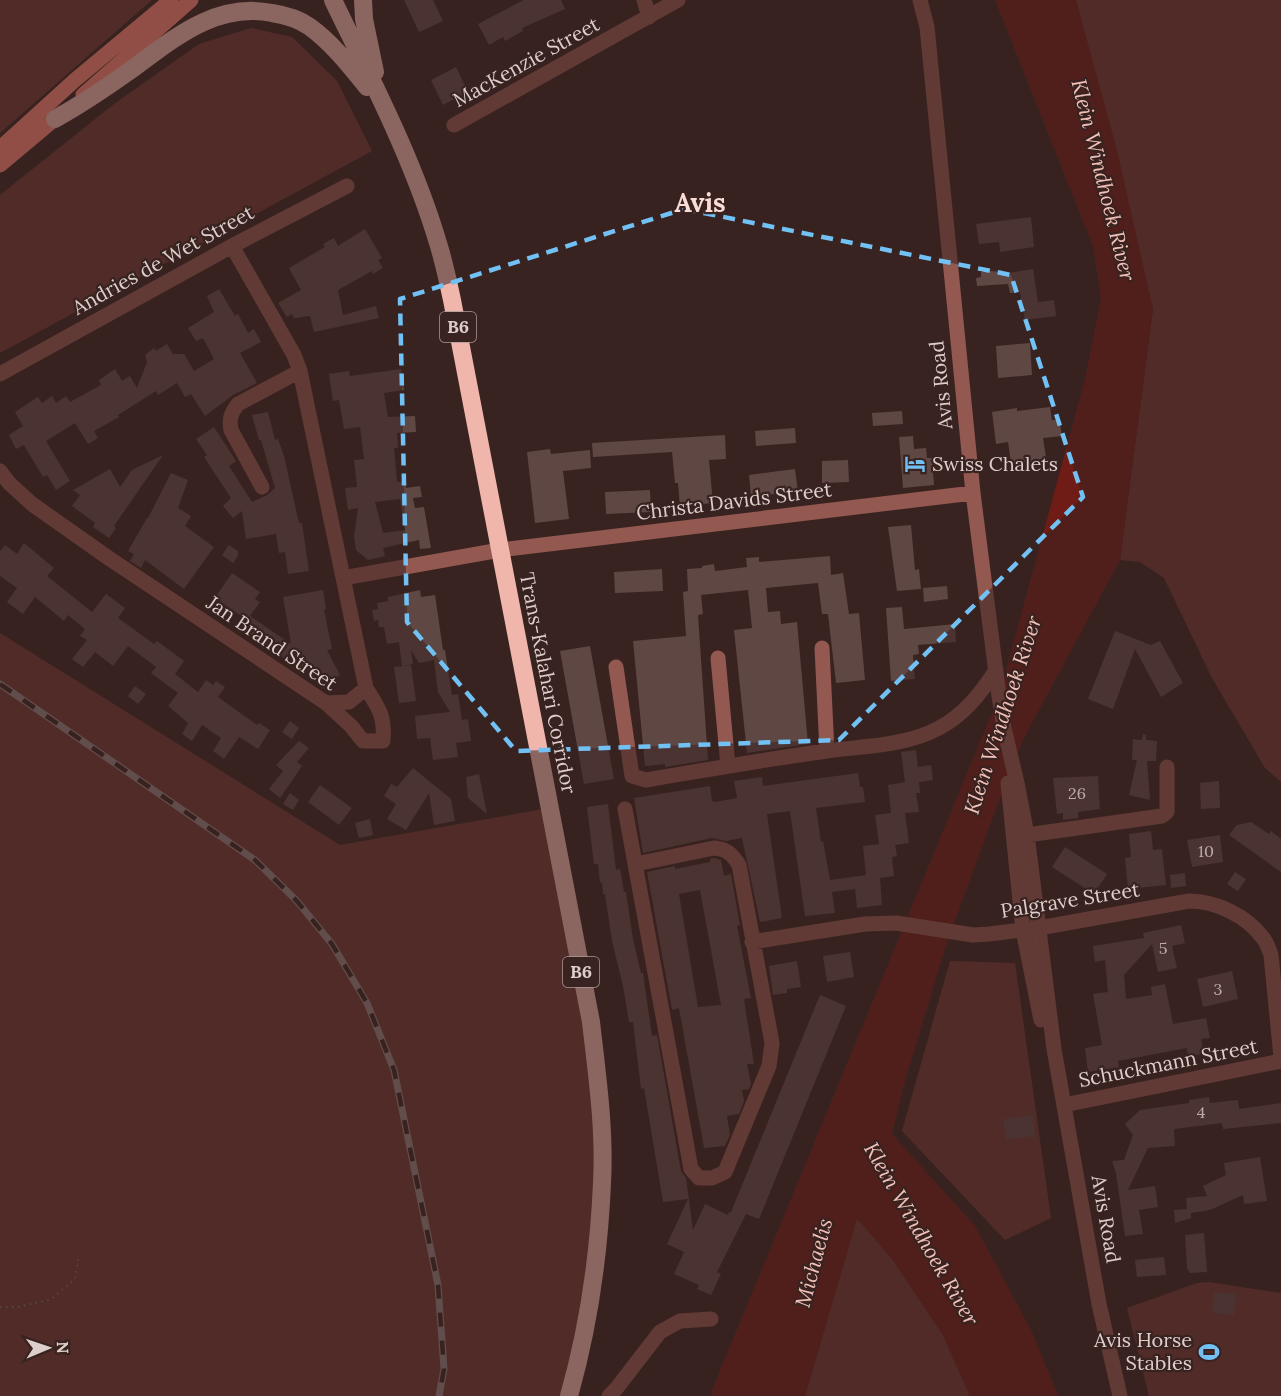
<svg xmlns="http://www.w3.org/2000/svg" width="1281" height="1396" font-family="Lora,serif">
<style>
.green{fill:#6d362f}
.water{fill:#6e1c15}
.building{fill:#5f4744;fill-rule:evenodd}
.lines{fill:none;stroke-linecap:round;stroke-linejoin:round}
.path{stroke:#7f6d6b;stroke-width:2;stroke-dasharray:1.5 4.5;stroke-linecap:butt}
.minor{stroke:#935850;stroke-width:15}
.major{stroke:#fc8373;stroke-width:15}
.highway{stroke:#f0b5ab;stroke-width:18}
.rail-casing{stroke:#93817e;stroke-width:7}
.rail{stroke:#382320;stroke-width:4.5;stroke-dasharray:14;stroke-linecap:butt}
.marked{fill:none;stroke:#72c1f5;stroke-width:4.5;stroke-dasharray:12 8;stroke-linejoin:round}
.labels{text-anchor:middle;stroke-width:4.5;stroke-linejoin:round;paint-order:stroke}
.number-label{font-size:16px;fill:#beacaa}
.shield{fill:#382320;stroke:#ac9b98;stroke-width:1.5}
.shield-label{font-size:18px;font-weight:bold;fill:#ddcecc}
.street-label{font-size:20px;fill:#ddcecc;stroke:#382320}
.poi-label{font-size:20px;fill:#ddcecc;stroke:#382320;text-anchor:start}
.water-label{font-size:21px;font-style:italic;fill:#f2c0b8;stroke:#382320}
.district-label{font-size:26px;font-weight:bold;fill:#fadcd7;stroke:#382320}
</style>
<rect width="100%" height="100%" fill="#382320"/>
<path class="green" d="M0,0H152L0,133Z
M1076,0H1281V782L1265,768L1212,678L1164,578L1140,562L1120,560L1153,309Z
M251,28L292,37L337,81L372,151L0,353V195L114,104L199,44Z
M0,633L340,845L549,808L600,1101L602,1182L569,1396H0Z
M950,961L1015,963L1051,1218L1005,1240L902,1131Z
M857,1218L893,1260L943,1335L970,1396H805Z
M1209,1282L1281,1293V1396H1149L1127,1308L1197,1283Z"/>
<path class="water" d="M995,0H1076L1117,150L1153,309L1120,560L1027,732L1012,765L946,945L903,1088L892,1134L975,1226L1032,1332L1058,1396H970L943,1335L893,1260L857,1218L805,1396H712V1390L999,696L1085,379L1101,298L1093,246Z"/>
<path class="building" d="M404,0H433L443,21L419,32Z
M524,0H561L565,9L522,28L523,31L505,41L503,37L489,45L478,24Z
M456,67L468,92L443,105L431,80Z
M1031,217L1034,247L1000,252L999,242L979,244L976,224Z
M365,229L382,258L378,260L383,268L373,274L372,271L338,290L343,315L376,306L379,318L314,332L310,316L294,318L292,314L287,317L278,303L301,290L289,268L325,247L323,244L334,238L338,246Z
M1033,269L1038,302L1054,300L1056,316L1025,320L1020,292L1010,293L1008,284L977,286L976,278L981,277V272L1002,270V274Z
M219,289L235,316L238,314L248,333L254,329L261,342L240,353L257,383L233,395L205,416L191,394L185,397L177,383L158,395L156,391L118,415L119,417L94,431L98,438L88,444L75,423L46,441L70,481L56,490L47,475L43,477L24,445L16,449L9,435L23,426L15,412L38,397L42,403L52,396L56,403L66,396L70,402L101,385L99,380L115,369L122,381L130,376L137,388L147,362L145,355L154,348L156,351L167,344L173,354H184L194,371L214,359L203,338L196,341L188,328L214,312L207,296Z
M1030,343L1032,375L998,378L996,346Z
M401,369L404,390L384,393L388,417L415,416L416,432L397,433L398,448H394L397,482L405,481L406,488L420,486L422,497L413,498L415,508L424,507L431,548L420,549L419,540L383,548L385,556L368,560L356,550L354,537L358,508L348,510L345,488L357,487L354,460L364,459L360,427L344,429L339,400L333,401L329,374L349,371L350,376ZM400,499L405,530L383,533L375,502Z
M1050,407L1052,420H1060L1062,436L1043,438L1047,464L1012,469L1008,442L996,444L992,412L1017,408V411Z
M902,411L903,424L873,426L872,413Z
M268,412L275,440L278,439L284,456L299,523H302L309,571L288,574L285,552L279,553L276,534L246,539L242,511L233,518L223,506L231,498L204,457L207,455L196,439L214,427L236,461L229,466L252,502L267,495L275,488L261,440H259L252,415Z
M795,428L796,443L756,446L755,431Z
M725,435L726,459L709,460L713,503L680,506L678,483H675L672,452L593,457L592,443Z
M913,436L914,449L926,448L927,458H932L934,485L903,488L899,437Z
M550,449L551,454L590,450L591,468L563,471L569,519L535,523L527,452Z
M163,455L114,526L116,528L109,538L93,527L95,523L72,506L80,495L73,490L110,469L120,487L132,470Z
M848,460L849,482L822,483V461Z
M795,469L798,492L751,496L749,475Z
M171,473L188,480L178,508L191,516L185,526L214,547L184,589L145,560L141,568L130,561L134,554L128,551L147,518H148Z
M650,490L651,512L606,514L605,492Z
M911,525L915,570L919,569L921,589L897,591L888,527Z
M24,543L54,568L47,576L92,612L106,594L125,608L118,618L154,644L157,641L184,661L175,674L198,692L206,680L213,685L216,681L225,687L218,697L257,725L259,723L270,730L258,749L239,737L224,759L213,751L221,738L202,725L192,741L182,734L188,723L168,706L178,693L151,673L156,667L128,646L113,666L95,652L83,667L72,659L87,640L80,636L85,629L68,615L64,621L35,597L23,614L7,602L17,588L0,576V551L5,545L17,554Z
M229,545L238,551V556L233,563L222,555Z
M830,556L831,575L843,573L849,614L859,613L865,680L836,683L828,614H822L818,583L766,588L768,612L780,611L781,624L797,622L808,744L747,753L734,630L752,628L748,590L701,595L703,614L698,615L708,760L665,767V764L645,766L633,641L686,636L683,592L688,591L687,569L702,568V566L714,564L715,571L747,567L746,558L759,557V562Z
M662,569L663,591L615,593L614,572Z
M232,573L260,592L255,599L260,602L247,620L215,598Z
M947,586L948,599L924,602L923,588Z
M323,590L326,609L324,610L332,649L327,650L340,675L327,682L285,656L283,658L242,630L250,616L291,644L283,597Z
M420,590L421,597L435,595L443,650H445L452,695L458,694L462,720L468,719L471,741L456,743L458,757L433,760L430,738L417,739L415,716L450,712L438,692L434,660L419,663L411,650L413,664L402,666L399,642L387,644L384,627H379L378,620L374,621L372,610L378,609L377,603L388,601V597Z
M902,607L904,629L955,624L956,642L918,645L919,654L913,655L915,679L891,681L886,608Z
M1115,631L1151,645L1160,641L1183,683L1161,697L1135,649L1113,709L1088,699Z
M590,646L614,779L584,784L560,651Z
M411,665L416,701L399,703L394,667Z
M135,686L146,694L138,704L128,696Z
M290,721L299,728L292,739L282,732Z
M1143,734L1146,735V740L1157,741L1156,761H1147L1150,800L1129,795L1137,760H1132L1133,739L1142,740Z
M299,741L309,748L297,762L302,766L298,772L280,798L269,789L283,771L276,765Z
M916,750L918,767L931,765L933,780L919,782L920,793H916L919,812L905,813L909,843L895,845L897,856L892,857L894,876L880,878L882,905L857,908L855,889L832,892L835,913L805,916L790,811L767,814L782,918L760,922L742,838L726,841L712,838L643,853L634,798L710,786L712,801L715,802L737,798L734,781L762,777L763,786L858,773L860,787H863L865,802L816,808L821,842L823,841L830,880L866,875L863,846L879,844L875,815L891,813L888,785L905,782L901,752Z
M413,768L451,799L455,821L434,825L429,793L406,830L387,819L396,804L384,796L391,784L397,787Z
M479,774L487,814L468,798L466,777Z
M1098,776L1100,809L1078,812V818L1063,820V813L1057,814L1053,778Z
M1219,781L1220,808L1201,809L1200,783Z
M320,785L352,808L339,825L308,802Z
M290,793L299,800L293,810L283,804Z
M608,804L616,870L620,869L624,892H626L633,939L641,973H643L652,1036L657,1035L681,1171L686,1178L693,1230L705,1204L728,1215L729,1212H731L820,995L846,1006L759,1219L746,1214L717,1272L721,1274L711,1295L697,1289L699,1285L674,1274L684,1252L667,1244L688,1199L663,1202L644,1088L641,1089L633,1022H629L623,986L612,941L605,894H603L602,882L600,883L598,864H594L587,807Z
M370,819L373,835L359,838L355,823Z
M1251,822L1269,834L1271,831L1281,839V872L1229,835L1237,825Z
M1151,831L1153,850L1162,849L1166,885L1128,889L1125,858L1131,857L1129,834Z
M1220,835L1223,862L1192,867L1187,840Z
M1065,847L1107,874L1094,894L1052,867Z
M714,858L721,860L724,876L731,874L740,925L737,926L751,998L744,999L754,1064H747L751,1084L749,1089L742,1090L744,1101L739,1114L727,1116L730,1135L725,1146L704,1148L679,1008L672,1010L647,872L675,866V869L710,862V859ZM700,890L721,1005L698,1007L679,894Z
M1235,872L1246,879L1238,891L1227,884Z
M1185,873L1186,886L1171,888L1170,875Z
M1181,925L1185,943L1172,946L1177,968L1158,972L1152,944L1124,975L1126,999L1152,995L1151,987L1165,984L1173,1024L1206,1018L1210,1038L1201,1039L1204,1054L1188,1056L1187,1048L1118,1061L1119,1067L1088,1072L1085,1048L1102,1045L1093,994L1108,992L1105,960L1095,962L1093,946L1144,938L1143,933Z
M850,952L854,977L827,982L823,956Z
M797,961L801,987L787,989V993L773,995L769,966Z
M1232,971L1238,999L1203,1007L1197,979Z
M1209,1097L1210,1103L1238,1100L1239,1109L1281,1103V1123L1223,1129L1222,1123L1174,1129L1175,1146L1148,1148L1128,1190L1155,1186L1158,1207L1139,1210L1143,1234L1125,1236L1116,1173L1112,1161L1124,1160L1133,1135L1125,1124L1140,1110L1189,1103V1100Z
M1033,1115L1035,1136L1006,1140L1003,1119Z
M1260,1157L1267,1201L1244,1204L1243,1195L1210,1210L1191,1213V1218L1175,1223L1174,1210L1187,1209L1186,1198L1207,1196L1203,1186L1226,1175L1224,1163Z
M1204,1233L1207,1272L1190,1273L1187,1268L1185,1235Z
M1164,1257L1166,1275L1137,1277L1135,1260Z
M1214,1292L1236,1294L1234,1315L1212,1313Z"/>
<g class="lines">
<path class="path" d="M0,1307H17L50,1300L75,1279L79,1255"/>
<path class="minor" d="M644,0L649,17
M920,0L927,27L973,493L999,696L1004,728L1017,783L1027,835L1054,1049L1099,1304L1120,1396
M454,125L678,0
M0,374L232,246L347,186
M0,471L9,483L32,504L110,559L326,703L351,726L363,741H383C385,717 379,708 366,688L300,371L294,355L232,246
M262,487L231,430C229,418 231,413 238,404L300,371
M343,578L500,550L973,493
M822,648L827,751
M718,658L728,766
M616,667L632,776L646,780C706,770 766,759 827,751C864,746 906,746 939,728C964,715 981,693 996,670
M326,703L349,702L366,688
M1008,783L1023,930L1041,1020
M625,809L691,1169L699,1178H712L725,1172L769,1066L772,1043L739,865C732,854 727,849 714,848L636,864
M1027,835L1162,816L1167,812V767
M752,942L865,924L896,923L973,935L989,934L1039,928L1189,901C1216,901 1247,916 1263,938C1267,943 1269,949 1271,955L1281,1057
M1064,1105L1281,1061
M609,1396L616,1389L660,1332L680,1321L711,1319"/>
<path class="major" d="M83,95L191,0
M0,148L75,80L171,0
M0,165L62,113"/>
<path class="highway" d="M333,0C371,79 413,159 438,243C444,262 448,281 452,300L591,1022C597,1075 605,1129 602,1183C599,1252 588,1329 569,1396
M363,0L364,19L375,72
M55,119C80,105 104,89 128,72C171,41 215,1 272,13C285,15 299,19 310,27C332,43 350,66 367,87"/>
<g class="rail-casing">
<path id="rail" d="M0,684L255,860L296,900L332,944L367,1003L394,1070L438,1285L444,1369L439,1396"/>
</g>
<use href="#rail" class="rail"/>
</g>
<path d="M0 0H1281V1396H0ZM684,209L1011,275L1083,497L839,740L516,751L407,622L400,299Z" fill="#382320" fill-opacity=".55" fill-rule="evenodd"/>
<path class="marked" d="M684,209L1011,275L1083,497L839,740L516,751L407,622L400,299Z"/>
<defs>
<g id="hotel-bare" transform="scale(1.62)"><path d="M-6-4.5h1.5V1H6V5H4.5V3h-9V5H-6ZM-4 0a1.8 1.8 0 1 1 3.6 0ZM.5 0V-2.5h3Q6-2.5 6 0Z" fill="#72c1f5" stroke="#382320" stroke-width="2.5" paint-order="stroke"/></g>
<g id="stadium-bare" transform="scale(1.62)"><path d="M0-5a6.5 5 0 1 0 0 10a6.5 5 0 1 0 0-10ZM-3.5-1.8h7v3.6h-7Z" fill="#72c1f5" stroke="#382320" stroke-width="2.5" paint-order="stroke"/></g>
</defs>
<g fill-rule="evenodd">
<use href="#hotel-bare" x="915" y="464"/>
<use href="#stadium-bare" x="1209" y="1352"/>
</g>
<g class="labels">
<g class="number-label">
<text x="1077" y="799">26</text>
<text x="1206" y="857">10</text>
<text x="1163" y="954">5</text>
<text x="1218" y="995">3</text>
<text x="1201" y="1118">4</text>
</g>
<g class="shield">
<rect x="440" y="312" width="36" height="30" rx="4.5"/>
<rect x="563" y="957" width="36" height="30" rx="4.5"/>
</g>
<g class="shield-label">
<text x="458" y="333">B6</text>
<text x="581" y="978">B6</text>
</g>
<g class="street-label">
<text transform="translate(526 62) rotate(-29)" y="7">MacKenzie Street</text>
<text transform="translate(163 260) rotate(-29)" y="7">Andries de Wet Street</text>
<text transform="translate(941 385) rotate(-96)" y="7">Avis Road</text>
<text transform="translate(734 501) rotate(-7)" y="7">Christa Davids Street</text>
<text transform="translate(272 643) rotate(34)" y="7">Jan Brand Street</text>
<text transform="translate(548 683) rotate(79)" y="7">Trans-Kalahari Corridor</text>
<text transform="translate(1070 900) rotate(-9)" y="7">Palgrave Street</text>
<text transform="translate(1168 1063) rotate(-11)" y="7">Schuckmann Street</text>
<text transform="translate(1106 1219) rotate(80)" y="7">Avis Road</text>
</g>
<g class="poi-label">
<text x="932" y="471">Swiss Chalets</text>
<text x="1192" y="1347" text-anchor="end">Avis Horse<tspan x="1192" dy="23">Stables</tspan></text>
</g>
<g class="water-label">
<text transform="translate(1103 180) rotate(76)" y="7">Klein Windhoek River</text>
<text transform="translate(1003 715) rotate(-72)" y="7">Klein Windhoek River</text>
<text transform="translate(921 1234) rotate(60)" y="7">Klein Windhoek River</text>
<text transform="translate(814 1263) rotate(-75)" y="7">Michaelis</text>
</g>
<g class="district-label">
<text x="700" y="212">Avis</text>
</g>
</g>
<g transform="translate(48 1348) rotate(88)" stroke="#382320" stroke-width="4.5" paint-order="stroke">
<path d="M0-4.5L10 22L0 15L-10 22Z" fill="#ddcecc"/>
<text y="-9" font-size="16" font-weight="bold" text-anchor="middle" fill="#ddcecc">N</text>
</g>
</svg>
